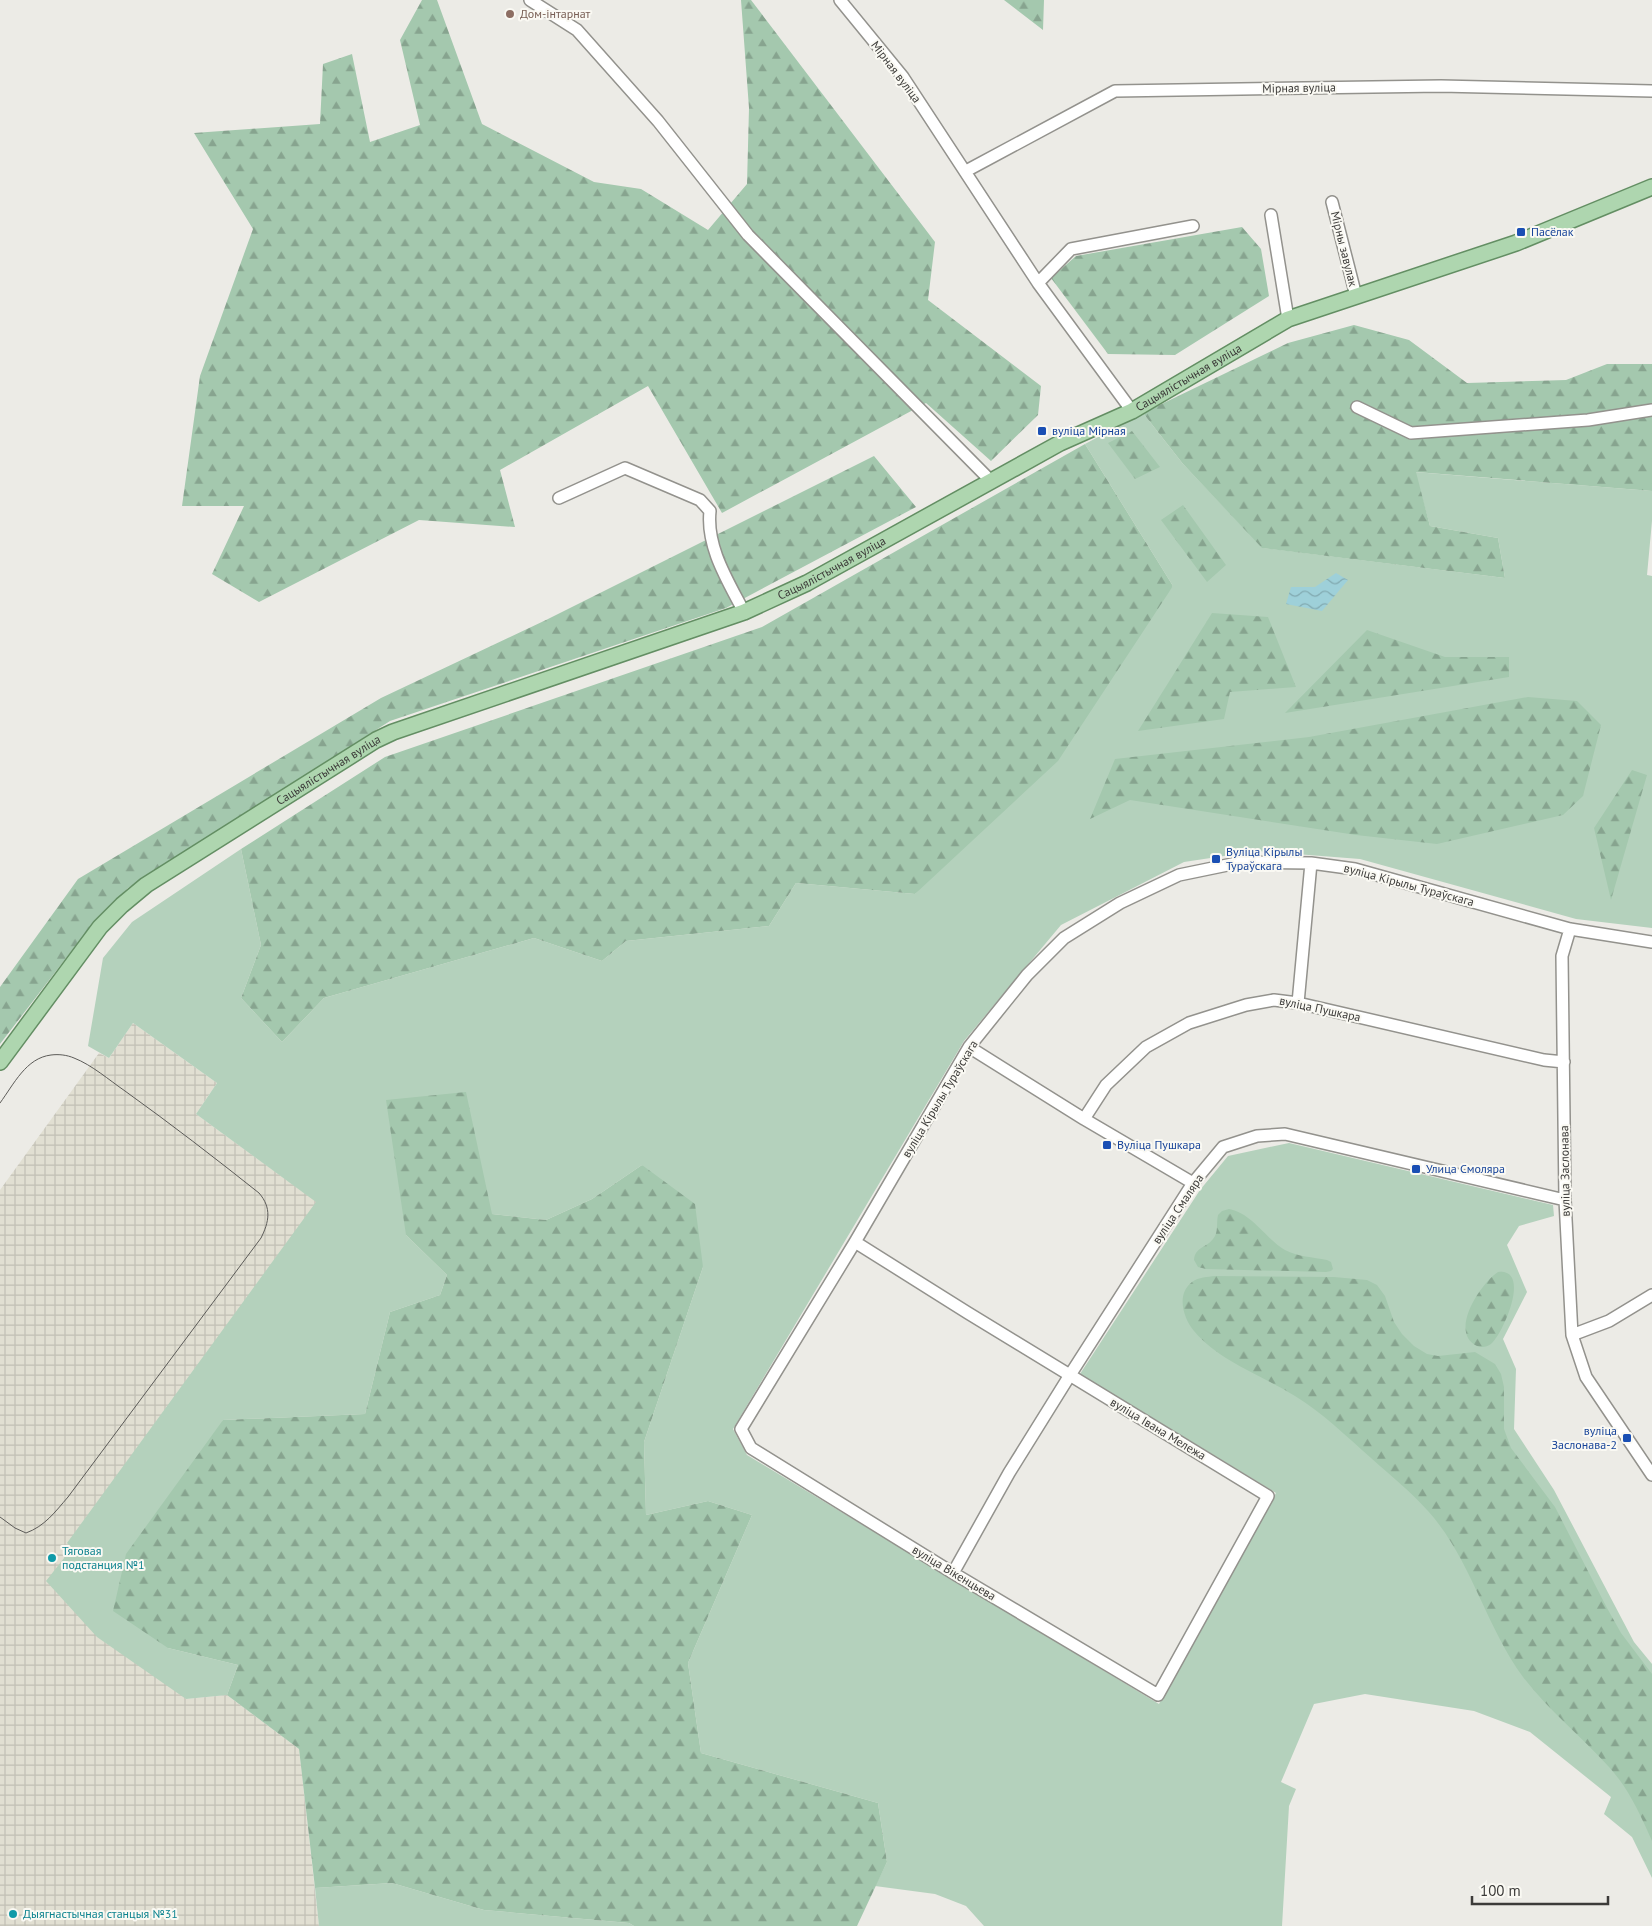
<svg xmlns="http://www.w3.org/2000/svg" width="1652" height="1926" font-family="'PT Sans',sans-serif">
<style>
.industrial{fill:url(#industrial-grid)}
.grass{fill:#b4d1bc}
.forest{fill:url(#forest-firs)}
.water{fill:url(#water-waves)}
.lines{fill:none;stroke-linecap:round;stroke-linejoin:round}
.minor-casing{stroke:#93928d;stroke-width:14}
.major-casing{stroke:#638e63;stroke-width:18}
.minor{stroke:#fff;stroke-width:11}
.major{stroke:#aed6af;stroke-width:15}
.tram{stroke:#5c5b58;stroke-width:1}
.education-dot{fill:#8d6e63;stroke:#faf9f3;stroke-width:2}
.transit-dot{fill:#1a4fb4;stroke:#faf9f3;stroke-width:2}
.culture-dot{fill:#0f9aa8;stroke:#faf9f3;stroke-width:2}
.labels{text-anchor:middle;stroke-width:4;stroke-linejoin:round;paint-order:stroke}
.education-label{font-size:12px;fill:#785e54;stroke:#faf9f3;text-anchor:start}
.street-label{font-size:12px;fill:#3c3b39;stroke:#faf9f3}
.transit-label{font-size:12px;fill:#164399;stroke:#faf9f3;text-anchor:start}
.culture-label{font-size:12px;fill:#0d838f;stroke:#faf9f3;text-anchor:start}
</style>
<defs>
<pattern id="industrial-grid" width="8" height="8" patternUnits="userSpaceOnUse" patternTransform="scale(1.25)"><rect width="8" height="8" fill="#e1dfd2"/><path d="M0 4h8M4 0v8" fill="none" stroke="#c2c0b5"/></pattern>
<pattern id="forest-firs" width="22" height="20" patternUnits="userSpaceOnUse" patternTransform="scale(1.25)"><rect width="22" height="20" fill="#a4c8ae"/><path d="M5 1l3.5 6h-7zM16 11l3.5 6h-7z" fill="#87a48f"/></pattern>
<pattern id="water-waves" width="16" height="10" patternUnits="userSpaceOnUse" patternTransform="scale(1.25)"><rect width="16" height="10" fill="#9ed0d9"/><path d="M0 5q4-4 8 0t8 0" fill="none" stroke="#82aab1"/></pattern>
</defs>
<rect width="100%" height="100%" fill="#ecebe6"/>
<path class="industrial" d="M133,1023L217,1083L196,1114L317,1202L68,1543L186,1699L227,1695L299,1749L319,1926H0V1190L99,1053L109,1058Z"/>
<path class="grass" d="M1143,413L1183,464L1263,548L1505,578L1498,538L1430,526L1415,472L1652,491V521L1647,575L1652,576V928L1576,919L1360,859L1257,851L1184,862L1061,925L964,1041L733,1429L747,1455L1159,1704L1276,1493L1080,1374L1200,1190L1228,1156L1289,1143L1553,1205L1554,1216L1519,1226L1507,1245L1527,1292L1503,1339L1516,1369L1514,1429L1554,1490L1634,1642L1652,1664V1878L1632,1837L1604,1814L1611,1797L1530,1732L1474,1711L1365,1694L1314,1704L1281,1782L1296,1789L1289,1806L1282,1926H984L966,1906L935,1894L875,1886L887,1862L878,1803L701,1753L688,1663L752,1515L708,1501L646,1515L644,1442L703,1267L642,1165L592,1199L546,1220L492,1214L406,1235L447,1275L440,1295L390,1312L365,1414L223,1420L168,1648L238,1665L227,1695L186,1699L97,1637L46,1581L72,1548L67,1543L316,1202L196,1114L217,1083L133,1023L109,1058L88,1046L103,958L132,922L241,849L261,945L241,998L282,1042L324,998L534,938L602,961L626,941L769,926L796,883L915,894L1173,586L1085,444Z
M392,1883L484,1910L629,1923L634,1926H319L315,1888Z"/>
<path class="forest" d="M422,0H437L482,124L594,182L641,189L708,230L747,184L749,108L741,0H751L935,242L928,300L1041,386L1038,415L991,461L926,403L722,513L648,386L500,470L515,527L419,520L259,602L212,574L244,506H182L200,376L253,229L194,133L320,124L323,64L352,54L370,142L420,125L400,40Z
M1004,0H1044L1043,30Z
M1242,227L1261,249L1269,296L1175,355L1108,354L1051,278L1076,256Z
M1354,325L1409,340L1467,383L1566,380L1607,364H1652V491L1416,472L1430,526L1498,538L1505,578L1262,548L1183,464L1143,413L1288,343Z
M1132,431L1160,467L1135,479L1108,443Z
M1085,444L1173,586L1058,761L915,894L796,883L769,926L626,941L602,961L534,938L324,998L282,1042L241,998L261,945L241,849L385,757L762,627Z
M874,456L916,507L726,608L390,721L128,888L93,923L0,1044V987L78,879L381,698L546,620Z
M1183,505L1226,565L1207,582L1161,520Z
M1212,613L1268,617L1296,687L1230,692L1224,719L1138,731Z
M1367,630L1445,657H1509V677L1285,713Z
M1528,697L1577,701L1601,725L1583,796L1563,815L1437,844L1356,835L1130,800L1090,819L1115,759L1309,737Z
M1632,770L1647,775L1611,900L1594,828Z
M466,1092L492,1214L546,1220L592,1199L642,1165L695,1204L703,1267L644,1442L646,1515L708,1501L752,1515L688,1663L701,1753L878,1803L887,1862L857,1926H634L629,1923L484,1910L392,1883L315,1888L299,1749L227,1695L238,1665L168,1648L113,1611L126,1554L223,1420L365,1414L390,1312L440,1295L447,1275L406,1235L386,1100Z
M1229,1209C1252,1213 1266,1239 1285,1250C1298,1257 1313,1257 1327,1260L1331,1262L1333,1269L1331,1271L1326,1272L1206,1269L1198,1267L1194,1260C1195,1247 1206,1248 1213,1239C1219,1232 1216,1223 1218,1215L1222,1211Z
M1498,1272C1532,1268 1503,1334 1491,1344C1487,1347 1482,1348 1477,1346C1448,1332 1481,1283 1498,1272Z
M1215,1276L1334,1277L1367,1280L1377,1285L1385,1296L1394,1322L1402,1334L1414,1346L1427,1354L1438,1356L1475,1352L1495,1364L1501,1374L1504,1387V1429L1511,1448L1555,1507L1607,1608L1621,1633L1652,1674V1841C1640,1814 1629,1789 1609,1767C1581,1736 1548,1710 1523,1677C1485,1625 1471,1559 1428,1511C1411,1492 1390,1475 1371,1458C1347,1437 1323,1413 1295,1396C1262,1375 1220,1362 1194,1331C1183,1318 1176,1294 1192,1282C1199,1277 1207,1277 1215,1276Z"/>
<path class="water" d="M1336,573L1348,580L1322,611L1286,604L1291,587H1315Z"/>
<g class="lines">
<g class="minor-casing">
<path id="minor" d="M530,0L577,30L658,121L748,235L990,480
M840,0L903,77L1038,283L1132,411
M966,171L1115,91L1441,86L1652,91
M1332,202L1356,296
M1271,215L1288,319
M1038,283L1071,249L1193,226
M1357,407L1411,433L1588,420L1652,410
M559,498L625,468L700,500L710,511C706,547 728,581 744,612
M1570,929L1562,956L1565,1200L1572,1335L1586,1377L1652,1475
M1298,1003L1311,863
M969,1047L1084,1119L1193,1183
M1084,1119L1106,1085L1146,1047L1189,1023L1246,1005L1274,1000L1298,1003L1544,1060L1564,1062
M855,1242L968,1313L1268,1496L1158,1695L953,1573L751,1448L741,1429L855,1242L969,1047L1027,975L1064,938L1120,903L1179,875L1242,862L1311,863L1355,869L1570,929L1652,942
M1572,1335L1609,1321L1652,1295
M953,1573L1009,1473L1070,1375L1193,1183L1223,1147L1257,1136L1285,1134L1565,1200"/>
</g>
<g class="major-casing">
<g id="major">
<path id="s1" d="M0,1062L100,927L122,905L146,885L376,740L393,732L744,612L807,583L1060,443L1132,411L1288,319L1516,243L1652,187"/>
</g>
</g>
<use href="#minor" class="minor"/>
<use href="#major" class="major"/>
<path class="tram" d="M0,1103C14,1084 26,1058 51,1055C59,1054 67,1055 74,1058C92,1065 109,1080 125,1091C171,1124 215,1158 259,1193C272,1208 269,1222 261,1238L68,1497C55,1512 45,1526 26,1533L15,1528L0,1517"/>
</g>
<circle class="education-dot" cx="510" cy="14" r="5"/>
<g class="transit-dot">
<rect x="1516" y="227" width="10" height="10" rx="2.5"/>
<rect x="1037" y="426" width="10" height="10" rx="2.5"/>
<rect x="1211" y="854" width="10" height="10" rx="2.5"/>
<rect x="1102" y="1140" width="10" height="10" rx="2.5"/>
<rect x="1411" y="1164" width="10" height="10" rx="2.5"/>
<rect x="1622" y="1433" width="10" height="10" rx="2.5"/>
</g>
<g class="culture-dot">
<circle cx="52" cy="1558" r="5"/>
<circle cx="13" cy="1914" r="5"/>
</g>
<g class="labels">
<g class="education-label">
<text x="520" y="18">Дом-інтарнат</text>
</g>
<g class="street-label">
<text transform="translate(896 72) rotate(53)" y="4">Мірная вуліца</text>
<text transform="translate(1299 88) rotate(-1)" y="4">Мірная вуліца</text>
<text transform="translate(1344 249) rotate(76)" y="4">Мірны завулак</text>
<text dy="4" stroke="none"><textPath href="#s1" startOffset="1395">Сацыялістычная вуліца</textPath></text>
<text dy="4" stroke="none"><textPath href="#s1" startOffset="990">Сацыялістычная вуліца</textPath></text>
<text dy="4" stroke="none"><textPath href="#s1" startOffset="446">Сацыялістычная вуліца</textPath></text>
<text transform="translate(1409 885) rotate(15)" y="4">вуліца Кірылы Тураўскага</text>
<text transform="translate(1320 1009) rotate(12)" y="4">вуліца Пушкара</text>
<text transform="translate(940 1099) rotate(-59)" y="4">вуліца Кірылы Тураўскага</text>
<text transform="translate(1565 1171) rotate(-91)" y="4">вуліца Заслонава</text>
<text transform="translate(1178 1209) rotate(-56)" y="4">вуліца Смаляра</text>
<text transform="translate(1158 1429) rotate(31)" y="4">вуліца Івана Мележа</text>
<text transform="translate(954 1573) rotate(31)" y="4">вуліца Вікенцьева</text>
</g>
<g class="transit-label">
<text x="1531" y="236">Пасёлак</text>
<text x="1052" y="435">вуліца Мірная</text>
<text x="1226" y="856">Вуліца Кірылы<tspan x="1226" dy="14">Тураўскага</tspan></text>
<text x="1117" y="1149">Вуліца Пушкара</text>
<text x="1426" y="1173">Улица Смоляра</text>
<text x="1617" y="1435" text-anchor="end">вуліца<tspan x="1617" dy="14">Заслонава-2</tspan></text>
</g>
<g class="culture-label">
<text x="62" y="1555">Тяговая<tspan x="62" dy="14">подстанция №1</tspan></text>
<text x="23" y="1918">Дыягнастычная станцыя №31</text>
</g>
</g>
<path d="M1472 1896v8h136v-8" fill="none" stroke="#3c3b39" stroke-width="2.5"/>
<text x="1480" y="1896" font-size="15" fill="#3c3b39" stroke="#faf9f3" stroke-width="4" paint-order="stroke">100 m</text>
</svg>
